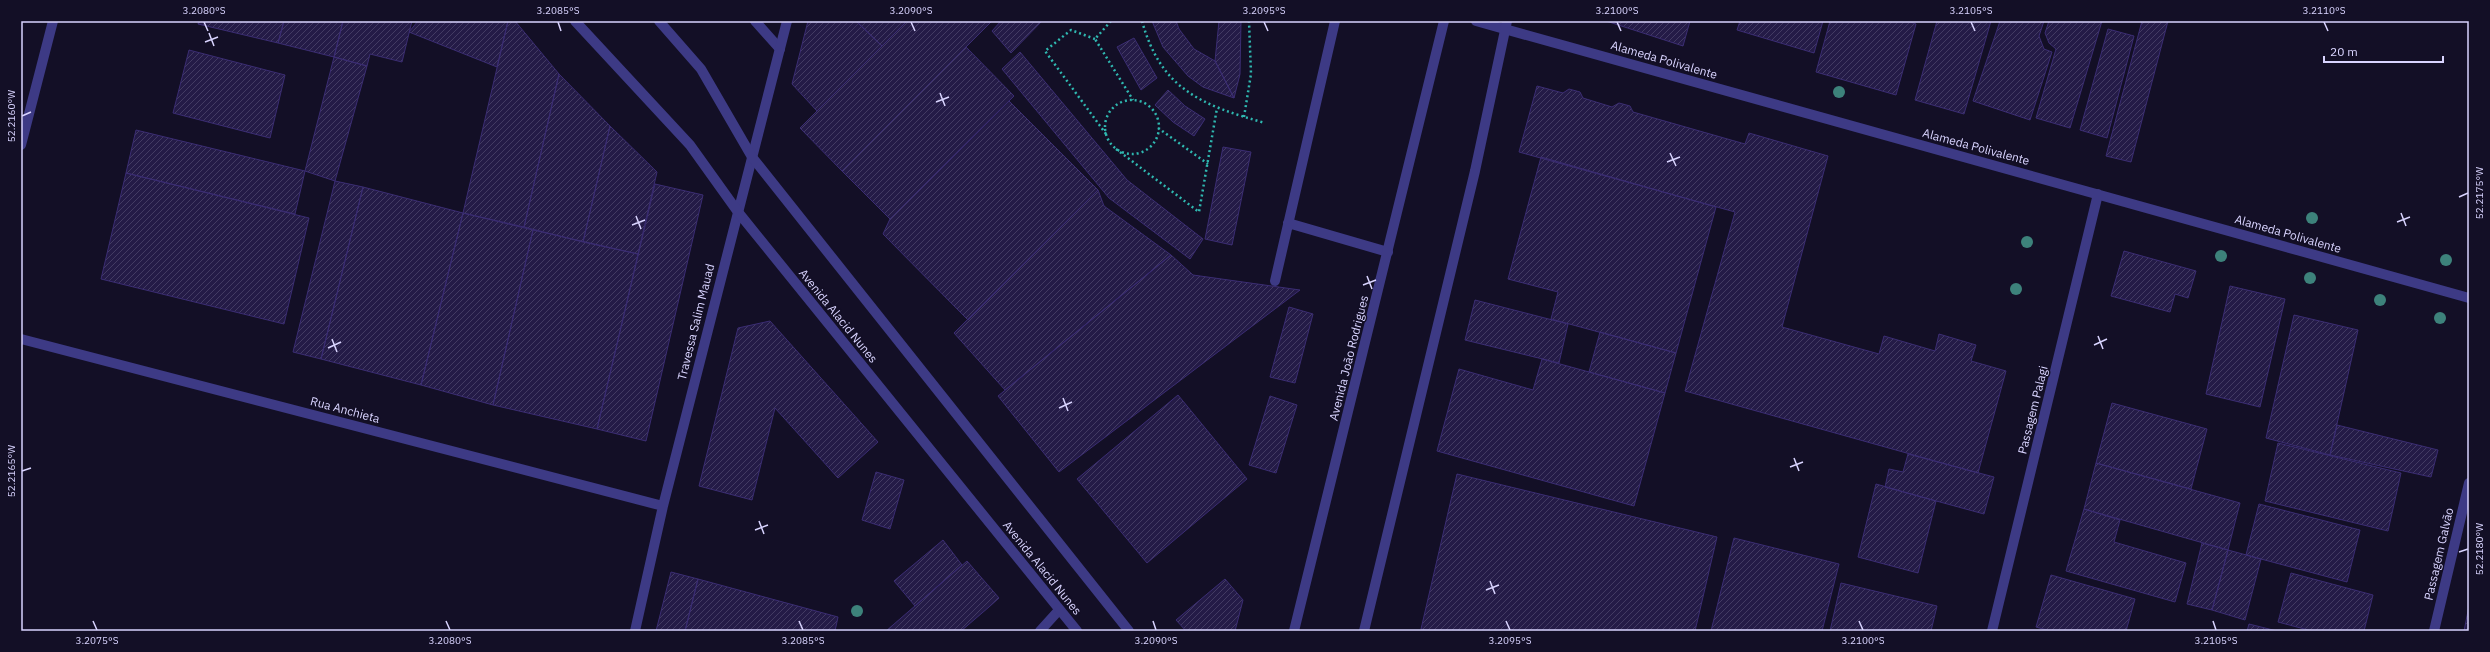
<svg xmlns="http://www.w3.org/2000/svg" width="2490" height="652" font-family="'IBM Plex Sans',sans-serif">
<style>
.building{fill:url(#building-hatch);stroke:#3b2d73}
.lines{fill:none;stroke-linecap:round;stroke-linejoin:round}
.path{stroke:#2fb8b0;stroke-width:2.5;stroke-dasharray:2 3;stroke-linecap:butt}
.service{stroke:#3d3a85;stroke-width:10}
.minor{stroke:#3d3a85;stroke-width:10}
.tertiary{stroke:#3d3a85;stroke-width:10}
.tree{fill:#3d827b}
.ticks{fill:none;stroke:#d9d4ff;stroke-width:1.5}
.labels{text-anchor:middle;stroke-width:3;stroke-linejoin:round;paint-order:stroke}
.street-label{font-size:12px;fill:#d9d4ff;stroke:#130f26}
.neatline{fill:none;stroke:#d9d4ff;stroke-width:1.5}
.ticks-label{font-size:10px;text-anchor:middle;fill:#d9d4ff}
</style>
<defs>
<pattern id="building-hatch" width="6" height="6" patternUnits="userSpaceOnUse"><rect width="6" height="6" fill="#241b47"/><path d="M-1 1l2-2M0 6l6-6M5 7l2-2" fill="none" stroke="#433b63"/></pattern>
</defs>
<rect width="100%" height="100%" fill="#130f26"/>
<path class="building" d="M199,21H284L278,43L198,24Z
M284,21H343L334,57L278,43Z
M343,21H412L402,62L370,54L367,66L334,57Z
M418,21H508L497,67L409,32Z
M508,21H515L559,74L524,227L463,213Z
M808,21H856L882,46L817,111L792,84Z
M856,21H907L882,46Z
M907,21H992L842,171L800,128Z
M1001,21H1042L1011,53L992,31Z
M1152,21H1176L1179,29L1194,49L1215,61L1234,98L1203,87L1188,76L1163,47Z
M1219,21H1241L1240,74L1234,98L1215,61Z
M1606,21H1690L1683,46Z
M1740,21H1823L1814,53L1737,30Z
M1830,21H1908L1916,24L1896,95L1816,72Z
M1937,21H1991L1964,114L1915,100Z
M2000,21H2044L2039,36L2044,49L2052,52L2030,120L1973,101Z
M2049,21H2102L2070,128L2036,118L2056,49L2049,43L2045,33Z
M2142,21H2168L2131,162L2106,156Z
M2108,29L2134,36L2107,138L2080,130Z
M1134,38L1157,78L1141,90L1117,47Z
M966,47L1014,96L890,219L842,171Z
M189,50L285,75L270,138L173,113Z
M1020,52L1127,180L1203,239L1190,259L1109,198L1002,69Z
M334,57L367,66L335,181L305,171Z
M559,74L610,126L583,242L524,227Z
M1537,86L1563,93L1569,89L1580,92L1583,98L1612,107L1619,103L1630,106L1633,112L1745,144L1749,133L1828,156L1782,327L1879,354L1884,336L1935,351L1939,334L1976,345L1971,361L2006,371L1978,473L1685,391L1735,212L1519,152Z
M1168,90L1185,106L1205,119L1194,136L1173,122L1155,105Z
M1009,101L1098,190L968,320L883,234L890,219Z
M610,126L657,172L638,254L583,242Z
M136,130L305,171L295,214L126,173Z
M1223,147L1251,152L1232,245L1205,239Z
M1541,157L1716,207L1676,353L1551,319L1558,292L1508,279Z
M126,173L309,218L284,324L101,279Z
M335,181L363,187L321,359L293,352Z
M655,184L703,195L646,441L597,429Z
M363,187L463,213L421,385L321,359Z
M1098,190L1104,206L1171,255L1005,390L954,333Z
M463,213L533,230L493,405L421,385Z
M533,230L638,254L597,429L493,405Z
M2124,251L2196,271L2188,298L2175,294L2170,312L2111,296Z
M1171,255L1193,275L1300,290L1059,472L998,396Z
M2230,286L2285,299L2260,407L2206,394Z
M1475,300L1568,324L1559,363L1465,340Z
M1289,307L1313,314L1295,383L1270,377Z
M2294,315L2358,330L2330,455L2266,438Z
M770,321L878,442L838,478L775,408L752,500L699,486L738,328Z
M1600,332L1676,353L1665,393L1589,372Z
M1542,359L1665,393L1634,506L1437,451L1459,369L1533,390Z
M1178,395L1247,479L1147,563L1077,479Z
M1270,396L1297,405L1276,473L1249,465Z
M2112,403L2207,429L2191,489L2096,463Z
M2337,425L2438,450L2431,477L2330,455Z
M2278,443L2401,473L2388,531L2265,501Z
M1908,454L1994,477L1984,514L1885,487L1889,469L1903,472Z
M2096,463L2240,503L2228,550L2084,509Z
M876,472L904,480L890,529L862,520Z
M1457,474L1717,537L1695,631H1431L1421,629Z
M1876,484L1936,501L1918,573L1858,557Z
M2259,504L2360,530L2347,582L2246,555Z
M2084,509L2120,520L2114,542L2186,563L2175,602L2066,571Z
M1734,538L1839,564L1822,631H1711Z
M943,540L962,565L915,606L894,581Z
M2202,543L2228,550L2212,610L2187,604Z
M2228,550L2261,559L2245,620L2212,610Z
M967,561L999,598L989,607L961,631H886Z
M671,572L698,579L685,631H656Z
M2291,573L2373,595L2364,631H2312L2278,622Z
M2051,575L2135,599L2126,631H2050L2036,627Z
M698,579L838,617L835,631H685Z
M1225,579L1243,600L1235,631H1186L1176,620Z
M1841,583L1937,606L1931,631H1830Z
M2469,606V631H2464Z
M2249,624L2277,631H2247Z"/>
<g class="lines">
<path class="path" d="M1111,21L1095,39L1133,100
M1142,21C1161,90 1202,105 1265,123
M1095,39L1071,30L1045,51L1106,134
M1105 127a27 27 0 1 1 54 0a27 27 0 1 1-54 0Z
M1244,117L1251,74L1249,21
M1158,128L1208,164
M1116,149L1199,212L1217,108"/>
<path class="service" d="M755,21L780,49
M1288,223L1388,252
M1275,281L1335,21
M1040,631L1059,610"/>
<path class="minor" d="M1476,21L2469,298
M21,339L663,506
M635,631L663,506L787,21
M1992,631L2098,194
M2434,631L2469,483"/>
<path class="tertiary" d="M575,21L690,145L738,212L1077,631
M659,21L701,69L752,157L1129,631
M21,145L53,21
M1294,631L1444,21
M1364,631L1475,171L1507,21"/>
</g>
<g class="tree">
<circle cx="1839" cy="92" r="6"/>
<circle cx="2312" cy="218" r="6"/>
<circle cx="2027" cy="242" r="6"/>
<circle cx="2221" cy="256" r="6"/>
<circle cx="2446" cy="260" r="6"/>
<circle cx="2310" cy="278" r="6"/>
<circle cx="2016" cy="289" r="6"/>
<circle cx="2380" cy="300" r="6"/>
<circle cx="2440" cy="318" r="6"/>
<circle cx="857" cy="611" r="6"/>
</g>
<path class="ticks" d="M204,22L208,31M558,22L561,31M911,22L915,31M1264,22L1268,31M1617,22L1621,31M1971,22L1975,31M2324,22L2328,31M209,33L214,46M205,42L218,37M940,93L945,106M936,102L949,97M22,116L31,112M1670,153L1676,166M1667,162L1680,157M2459,197L2468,193M2401,213L2406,226M636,216L641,229M2397,222L2410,217M632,225L645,220M1367,276L1372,289M1363,285L1376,280M2098,336L2103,349M332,339L337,352M2094,345L2107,339M328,348L341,342M1063,398L1068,411M1059,408L1072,402M1794,458L1799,471M1790,467L1803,462M22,471L31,468M759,521L764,534M755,530L768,525M2459,552L2468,549M1490,581L1495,594M1486,590L1499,585M93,621L97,630M446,621L450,630M799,621L803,630M1153,621L1156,630M1506,621L1510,630M1859,621L1863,630M2213,621L2216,630"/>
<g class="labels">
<g class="street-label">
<text transform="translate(1664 60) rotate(16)" y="4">Alameda Polivalente</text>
<text transform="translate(1976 147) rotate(15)" y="4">Alameda Polivalente</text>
<text transform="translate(2288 234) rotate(16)" y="4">Alameda Polivalente</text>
<text transform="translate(838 316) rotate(51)" y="4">Avenida Alacid Nunes</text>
<text transform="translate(696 322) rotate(-76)" y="4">Travessa Salim Mauad</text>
<text transform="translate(1349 358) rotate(-76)" y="4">Avenida João Rodrigues</text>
<text transform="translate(345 410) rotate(15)" y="4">Rua Anchieta</text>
<text transform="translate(2033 410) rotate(-76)" y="4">Passagem Palagi</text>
<text transform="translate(2439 554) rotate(-77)" y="4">Passagem Galvão</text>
<text transform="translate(1042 568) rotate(51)" y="4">Avenida Alacid Nunes</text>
</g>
</g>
<rect width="2490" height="652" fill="none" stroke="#130f26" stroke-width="44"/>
<path d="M2324 56v6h119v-6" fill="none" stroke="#d9d4ff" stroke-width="2"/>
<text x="2330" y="56" font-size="12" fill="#d9d4ff" stroke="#130f26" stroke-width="3" paint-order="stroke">20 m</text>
<rect x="22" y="22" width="2446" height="608" class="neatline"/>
<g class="ticks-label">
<text x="204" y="14">3.2080°S</text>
<text x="558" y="14">3.2085°S</text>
<text x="911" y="14">3.2090°S</text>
<text x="1264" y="14">3.2095°S</text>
<text x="1617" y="14">3.2100°S</text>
<text x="1971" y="14">3.2105°S</text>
<text x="2324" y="14">3.2110°S</text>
<text transform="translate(11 116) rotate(-90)" y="4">52.2160°W</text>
<text transform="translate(2479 193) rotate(-90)" y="4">52.2175°W</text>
<text transform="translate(11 471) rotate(-90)" y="4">52.2165°W</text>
<text transform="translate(2479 549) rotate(-90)" y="4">52.2180°W</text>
<text x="97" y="644">3.2075°S</text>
<text x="450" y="644">3.2080°S</text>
<text x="803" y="644">3.2085°S</text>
<text x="1156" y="644">3.2090°S</text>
<text x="1510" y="644">3.2095°S</text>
<text x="1863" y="644">3.2100°S</text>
<text x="2216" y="644">3.2105°S</text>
</g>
</svg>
